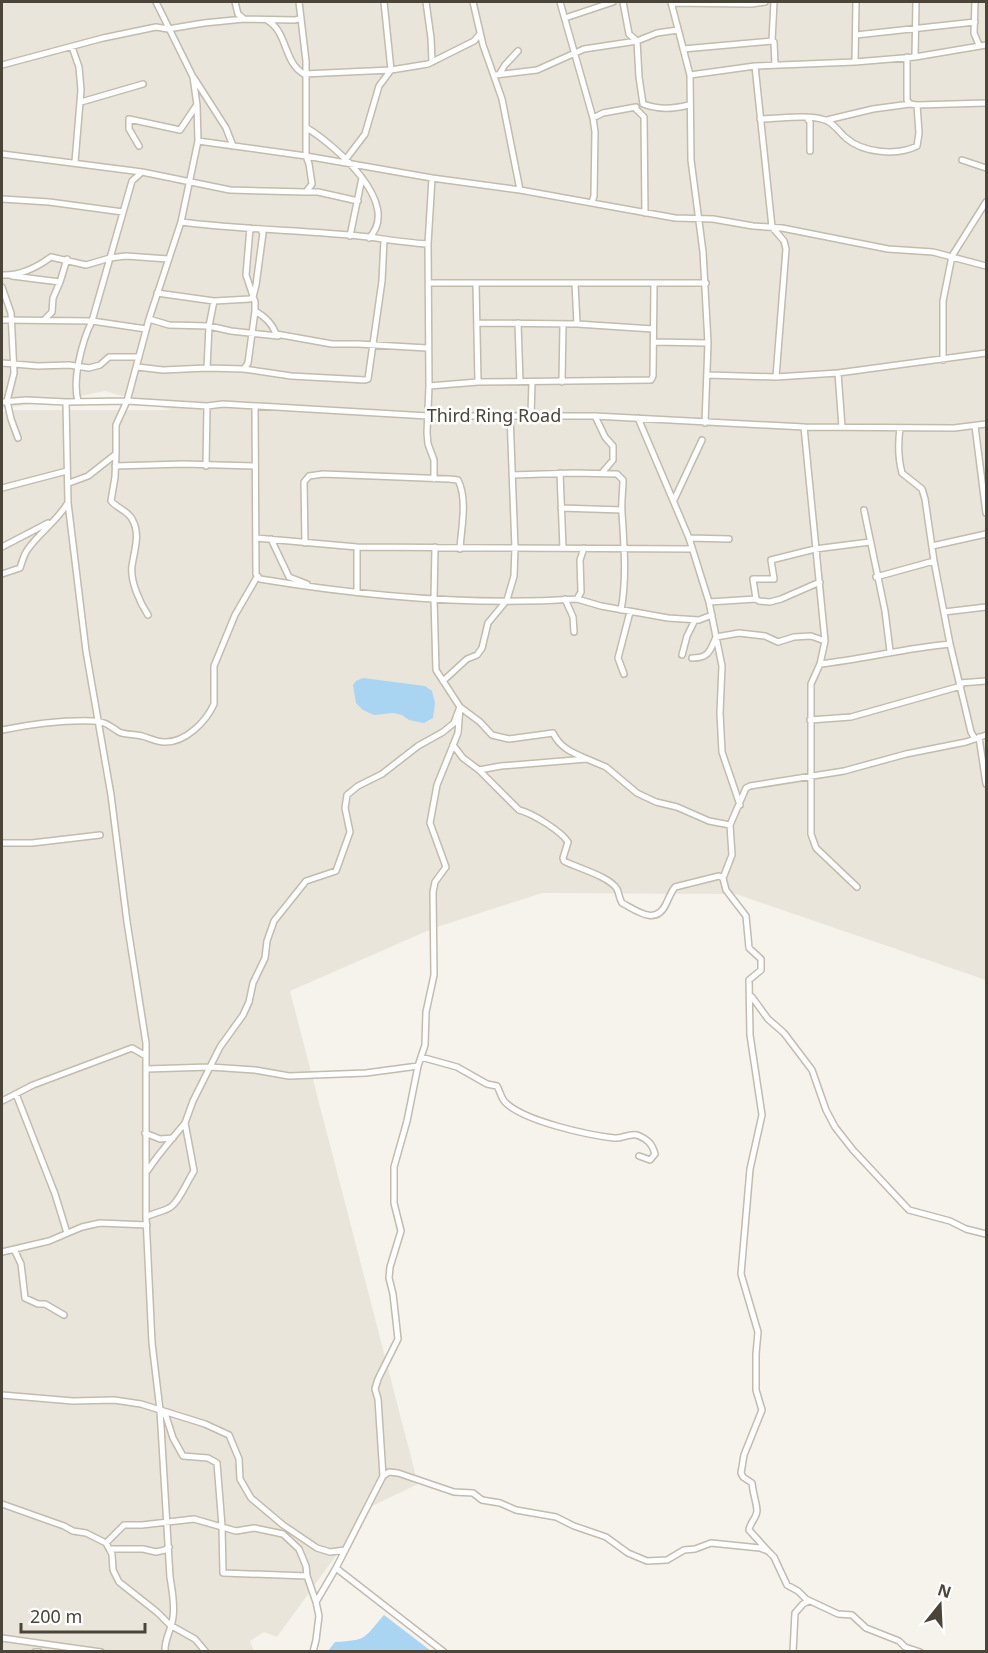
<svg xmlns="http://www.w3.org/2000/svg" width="988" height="1653" font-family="'Noto Sans',sans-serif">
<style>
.residential{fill:#eae5da}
.water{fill:#a9d4f2}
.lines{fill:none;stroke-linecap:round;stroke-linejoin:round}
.minor-casing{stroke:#c2bbae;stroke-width:8}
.minor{stroke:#fff;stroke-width:5}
.labels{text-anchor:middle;stroke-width:5;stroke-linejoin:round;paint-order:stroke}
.street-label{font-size:18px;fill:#4b4439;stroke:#fff}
</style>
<rect width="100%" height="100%" fill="#f6f3ec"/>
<path class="residential" d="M2,2H986V980L736,894L542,893L434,928L290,991L418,1484L372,1506L277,1637L264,1632L250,1641L254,1651H2V412L17,410H172L105,391L51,402L2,408Z"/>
<path class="water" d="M363,678L425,686L432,691L435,703L433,718L424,723L409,720L402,715L393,713L374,715L363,710L356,703L353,685L356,681Z
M384,1615L431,1651H328L335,1642C368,1640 363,1639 384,1615Z"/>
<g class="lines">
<g class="minor-casing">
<path id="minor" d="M235,2L238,14L244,19
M426,2L431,38L432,62
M473,2L483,45L502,99L520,190
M560,2L593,118L595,132L594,196L592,202
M623,2L629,34L637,41
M671,2L690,75L691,160L703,252L708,343L705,423
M975,2L974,33L979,45
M671,3L751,4L765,2
M565,18L613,2
M267,20C288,32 283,62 304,74L391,70L428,64L474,41L480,34
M678,30L657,33L637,41L639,77L643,104C660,110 672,109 689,105
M856,35L975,22
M772,41L774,2
M72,47L79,67L81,90L75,162
M683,49L772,41L774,42L775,65
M907,57V100L910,104L917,105L986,103
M915,57L916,2
M855,62L856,2
M2,65L103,38L156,27L168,29L204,23L244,19L295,20L301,18
M755,66L772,227L784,241L786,249L776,377
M500,73L505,65L518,51
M495,75L537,70L584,49L637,41
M690,75L755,66L855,62L915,57L986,45
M194,78L226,128L233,146
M81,102L143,84
M635,108L644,117L645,213
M593,118L603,113L636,107
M807,118L810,122V151
M760,119C780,119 806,114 825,120C834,123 839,132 846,138C863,153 897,156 917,146L919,133L917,105
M827,120L873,109L910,104
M307,128C333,144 403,203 369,238
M198,141L306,156L432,178L520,190L675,218L713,219L753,226L782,228L888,249L933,252L986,266
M139,146L129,129V119L180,130L196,106
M2,154L142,172
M346,159L365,134L379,86L391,70L384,2
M962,160L986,168
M432,178L428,244L429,386L427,433L428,444L434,460V479
M306,192H318L358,201
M2,199L49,202L123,212
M181,222C243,230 306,230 369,237C389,240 408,243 428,244
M250,228L246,275L255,302V311C265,317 272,323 276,334L332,344H358L427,348
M350,236L362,178
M2,275C20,276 36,268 51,257L86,265L110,258L126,256L168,259
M12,276L60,282
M429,283H706
M575,283L577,324
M476,284L478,382
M2,287L11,313L14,373L7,401L11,419L18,438
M157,293L214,301L209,326L207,368
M214,301L250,299L253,297L256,285L263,233L260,229
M149,319L169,325L209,326L231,331L278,336
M2,320L92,321L146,329
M44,320L52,312L53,298L60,282L67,259
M477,323L577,324L653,329
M518,323L520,382
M654,342L708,343
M943,360V301L952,256L986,202
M2,363L38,366L69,365L89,368L100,365L109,357H139
M137,367L163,370L207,368L244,369L291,376L365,380L368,379L382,281L384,240
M244,369L248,363L255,311
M838,373L842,427
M708,375L776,377L838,373L986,353
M562,382L563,324
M429,386L478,382L651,380L653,376L654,284
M78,401C72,380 82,341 92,321L132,181L142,172L230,190L306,192L312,184L309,164L306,156V61L299,2
M2,402L26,400L66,402L127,401L207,406L223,404L428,416H595L804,427L954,428L986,424
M66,402L68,503L86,651L111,795L127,922L146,1043V1217L152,1343L160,1410L170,1577C172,1590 175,1604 173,1617C172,1629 164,1639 165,1652
M255,407L256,574L260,579C363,596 473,606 577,599L581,592L580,560L584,548
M531,415L532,382
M595,416L605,437L613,446V460L602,473
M638,418L689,538L709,602L722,666L720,713L722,752L740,805
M975,426L986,513
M804,427L825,641L820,664L811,684V834L816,848L857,887
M900,428C898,443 898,458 902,473L922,489L925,499L934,561L950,644L971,732L975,739
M116,454L115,477L111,501C117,508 128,511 132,519C141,534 134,551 132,566C130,581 140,603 148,615
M115,466L183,464L254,466
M206,466L207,406
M560,473L563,548
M512,475L574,473L617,474L623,480C623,491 621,502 622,513C624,545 627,579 621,610
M69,483L88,476L116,454V425L127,401L149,319L181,222L198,141L197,105L193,77L156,2
M2,488L67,471
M674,500L702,440
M561,508L622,510
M864,510L885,611L890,651
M256,538L357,547L692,549
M689,538L729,539
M271,539L289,577L307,584
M305,543L304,482L309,476L323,474L449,479L458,480C468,500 461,528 460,549
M932,546L986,534
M2,547L48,523
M435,547L434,599L436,670L460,707L458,733L437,785L430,823L446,867L435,882L433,892L434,975L426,1012L425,1045L418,1066L407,1121L394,1167V1203L401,1231L390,1267L389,1278L393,1294L398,1339L378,1379L375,1389L378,1399L383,1476L336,1568L444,1652
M2,574L20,568C22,562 24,554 28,549C39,533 57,521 67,504
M876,577L934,561
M357,591V547
M565,599L573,617L574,632
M577,599L601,606L668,618L699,620L712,615
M756,599L759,601L770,602L781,599L820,582
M709,602L756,599L753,579H774L771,560L815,549L870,542
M944,612L986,607
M682,655L687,636L695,620
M692,658C709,658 710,651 716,637L739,633L765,636L778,642L794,637L811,636L825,641
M820,664C864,659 906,648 950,644
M624,674L618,658L630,612
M443,681L467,659L477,655L482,648L488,623L507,600L514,576L515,548L510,415
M960,683L986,681
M810,720L851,717L961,686
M2,730C32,724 64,720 94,721C105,721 111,727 119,732C126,735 134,734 142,736C149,738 157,742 164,742C185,743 206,722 214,704V666L235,615L257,577
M979,737L986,784
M453,745L463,758L479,770L519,810C532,813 561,831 568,842L563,858L564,861C577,868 609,876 617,889C619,893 619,898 622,903C637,911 656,926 666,904C669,898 671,892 675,887L719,876L723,878L726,890L746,916L749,948L761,959V970L749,980L750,1035L762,1115L750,1169L741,1274L758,1332L756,1354V1390L762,1410L744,1455L741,1473L743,1477L752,1483C753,1493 756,1501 757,1510C757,1518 750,1522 749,1530L768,1551
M479,770L501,766L587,759L606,767L637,793L656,802L677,807L709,821L730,825
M2,843H32L100,835
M723,878L732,855L730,825L746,788L750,786L844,771L906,754L966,742L986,735
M752,997L768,1019L784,1033L812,1070L826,1110L835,1127L853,1150L909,1210L950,1221L966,1229L986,1234
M421,1057L457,1067L487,1084L497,1086C500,1091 501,1098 505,1102C523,1121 588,1135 614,1138C622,1139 629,1133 637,1135C647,1139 652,1143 655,1154L650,1160L639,1156
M146,1069L210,1067L255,1070L289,1076L366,1073L418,1066
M16,1094L55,1194L67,1233
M2,1101L33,1085L132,1048L146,1056
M145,1133L160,1139L173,1138
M148,1170C159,1153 172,1139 185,1123
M146,1217C153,1213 162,1212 169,1208C178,1204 188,1180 194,1171L185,1123L193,1101L220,1047L243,1015L249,1002L253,983L265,958L267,941L274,921L306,881L336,871L350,832L345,808L347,795L358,786L382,774L418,746L443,732L454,723L460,707L480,722L492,735L509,739L553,733C560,748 573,753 587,759
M14,1249L21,1264L25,1298L38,1304H45L64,1315
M2,1252L49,1241L82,1227L100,1223L147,1225
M2,1395L73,1401L114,1400L141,1404L205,1424L229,1435L239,1459L240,1479L251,1498L283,1525L317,1548L330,1552L345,1550
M160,1412L166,1416L173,1438L183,1456L208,1458L217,1463L222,1526L223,1573L307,1576
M383,1476L389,1472L398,1473L454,1492L473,1493L482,1500L500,1503L516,1510L556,1517L574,1526L606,1537L628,1553L647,1561L667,1560L684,1550L695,1549L711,1543L760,1548L768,1551L774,1557L787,1585L798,1591L806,1599L838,1614L852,1615L866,1628L899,1641L905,1647L920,1652
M2,1504L64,1526L73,1531L86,1533L106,1543L112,1554L113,1570L119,1582L157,1612L170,1625L195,1639L206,1652
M106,1543L124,1525H142L194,1519L236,1531L254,1528L283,1534L299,1549L306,1566L307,1576L316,1602L319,1616L316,1640L313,1652
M110,1549H143L156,1552L165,1550L169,1547
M316,1602L336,1568
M2,1638L101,1652
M35,1652H39
M793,1652L795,1613L803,1604L809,1601"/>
</g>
<use href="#minor" class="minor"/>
</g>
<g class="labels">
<g class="street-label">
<text x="494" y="422">Third Ring Road</text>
</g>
</g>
<rect width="988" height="1653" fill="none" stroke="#4b4439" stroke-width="6"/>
<g transform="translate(940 1605) rotate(18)" stroke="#ffffff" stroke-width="4.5" paint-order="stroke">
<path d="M0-4.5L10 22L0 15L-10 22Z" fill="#4b4439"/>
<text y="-9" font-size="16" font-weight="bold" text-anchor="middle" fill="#4b4439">N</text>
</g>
<path d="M21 1623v9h124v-9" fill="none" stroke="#4b4439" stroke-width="3"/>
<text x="30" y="1623" font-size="18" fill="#4b4439" stroke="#ffffff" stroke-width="4.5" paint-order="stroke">200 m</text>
</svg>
